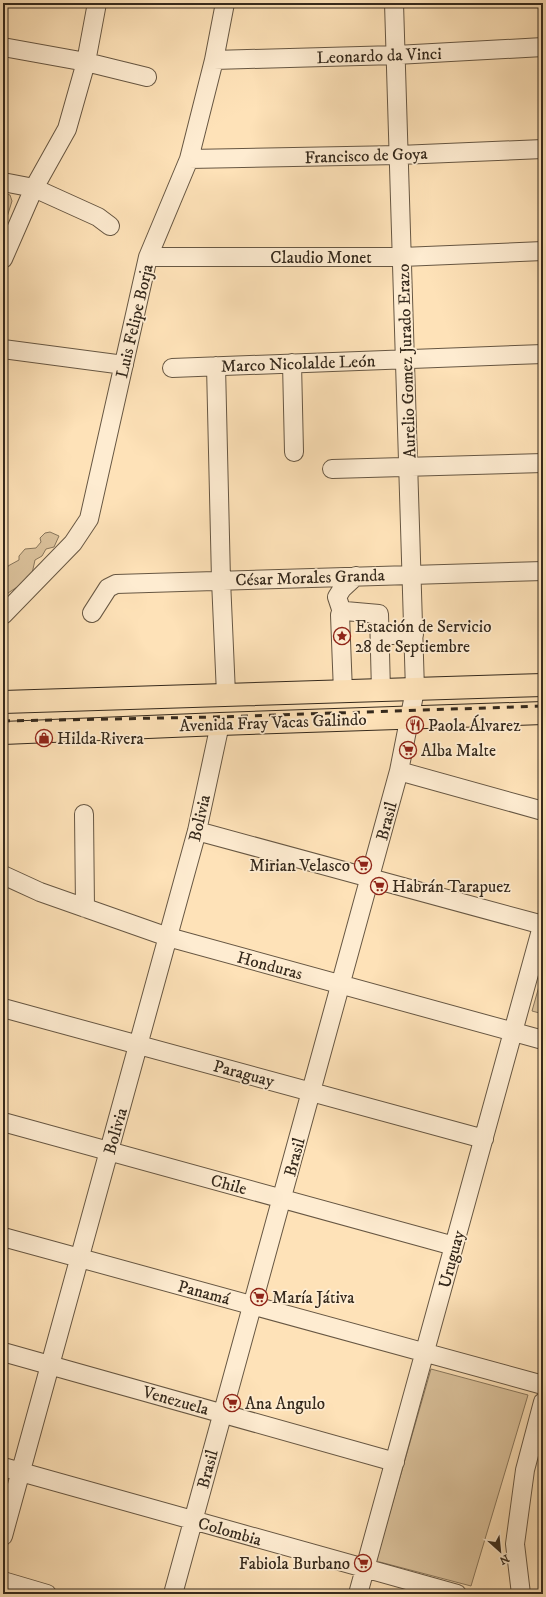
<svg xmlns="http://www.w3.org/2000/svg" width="546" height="1597" font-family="'IM FELL DW Pica',serif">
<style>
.green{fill:#dcc39d;stroke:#88765c}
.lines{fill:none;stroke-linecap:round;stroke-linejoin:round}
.minor-casing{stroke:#675743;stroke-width:20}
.major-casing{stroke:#35291c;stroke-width:24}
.minor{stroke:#feecd1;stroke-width:18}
.major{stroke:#fee2b8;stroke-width:22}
.rail{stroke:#35291c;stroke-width:3;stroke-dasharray:7 7;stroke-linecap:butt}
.labels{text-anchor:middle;stroke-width:3.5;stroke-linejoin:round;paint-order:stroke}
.street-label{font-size:17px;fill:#35291c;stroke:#feecd1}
.poi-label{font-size:17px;fill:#35291c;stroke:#feecd1;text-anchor:start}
</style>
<rect width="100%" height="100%" fill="#fee2b8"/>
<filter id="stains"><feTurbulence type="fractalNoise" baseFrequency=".005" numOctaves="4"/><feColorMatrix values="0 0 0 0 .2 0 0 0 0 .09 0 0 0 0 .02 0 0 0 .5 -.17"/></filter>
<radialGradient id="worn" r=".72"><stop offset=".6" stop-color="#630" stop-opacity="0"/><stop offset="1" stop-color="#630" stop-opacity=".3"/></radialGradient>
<path class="green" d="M3,193L10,195L12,201L3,230Z
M50,532L59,536L54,547L46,549L42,556L35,560L31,578L8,593L3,608V581L8,566L19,560V556L25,549L36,548L41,542L40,538L45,533Z
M543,972V1014L532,1011Z
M431,1369L528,1395L471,1586L376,1561Z"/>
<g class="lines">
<g class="minor-casing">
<path id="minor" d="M3,47L86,62L147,77
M214,60L396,55L543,47
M189,159L399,155L543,149
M3,182L34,188L98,217L110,226
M148,257H402L543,251
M3,259L34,188L67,129L86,62L97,3
M3,349L124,365
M292,363L294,452
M216,366L221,580L226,694
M172,368L543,354
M332,469L543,463
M342,612L337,597L342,589L356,576
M92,613L108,588L116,584L543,571
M3,615L73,543L89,519L148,257L189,159L214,60L225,3
M380,635H414
M343,692L340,615L345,611L379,614L381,691
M399,771L543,811
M84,814L85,908
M197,831L543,925
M3,875L40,892L168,937L543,1040
M3,1008L484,1139
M3,1122L454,1246
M3,1237L543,1385
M3,1352L395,1462
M3,1467L457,1594
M3,1536L197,831L220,724
M3,1581L47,1594
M173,1594L399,771L415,690L394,3
M358,1594L543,923
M521,1594L515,1544L525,1470L543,1402"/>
</g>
<g class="major-casing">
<path id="major" d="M3,702L543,685
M3,733L220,724L543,713"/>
</g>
<use href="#minor" class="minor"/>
<use href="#major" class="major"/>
<path class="rail" d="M3,721L216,717L543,706"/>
</g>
<defs>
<g id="sight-ring" transform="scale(0.9)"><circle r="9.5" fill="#feecd1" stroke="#8f2418" stroke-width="1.5"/><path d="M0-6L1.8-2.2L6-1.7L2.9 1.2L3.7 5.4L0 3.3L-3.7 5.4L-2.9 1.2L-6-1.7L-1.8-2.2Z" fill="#8f2418"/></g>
<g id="restaurant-ring" transform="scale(0.9)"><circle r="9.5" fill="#feecd1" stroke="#8f2418" stroke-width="1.5"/><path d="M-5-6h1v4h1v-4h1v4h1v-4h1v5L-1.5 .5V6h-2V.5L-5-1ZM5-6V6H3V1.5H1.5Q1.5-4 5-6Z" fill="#8f2418"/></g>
<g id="shop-ring" transform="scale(0.9)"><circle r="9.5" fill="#feecd1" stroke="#8f2418" stroke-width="1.5"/><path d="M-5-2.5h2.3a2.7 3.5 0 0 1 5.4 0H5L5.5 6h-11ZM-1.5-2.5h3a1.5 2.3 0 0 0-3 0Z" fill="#8f2418"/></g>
<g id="supermarket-ring" transform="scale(0.9)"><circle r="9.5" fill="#feecd1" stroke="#8f2418" stroke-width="1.5"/><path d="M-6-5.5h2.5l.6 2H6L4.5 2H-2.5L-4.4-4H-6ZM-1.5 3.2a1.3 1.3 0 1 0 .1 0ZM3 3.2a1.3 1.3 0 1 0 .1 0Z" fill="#8f2418"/></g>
</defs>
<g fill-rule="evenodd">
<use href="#sight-ring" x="342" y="636"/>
<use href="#restaurant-ring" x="415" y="725"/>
<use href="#shop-ring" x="44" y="738"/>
<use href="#supermarket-ring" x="408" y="750"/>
<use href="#supermarket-ring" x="363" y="865"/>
<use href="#supermarket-ring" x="379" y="886"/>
<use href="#supermarket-ring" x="259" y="1297"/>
<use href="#supermarket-ring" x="232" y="1403"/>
<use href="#supermarket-ring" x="363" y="1563"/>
</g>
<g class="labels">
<g class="street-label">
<text transform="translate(379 55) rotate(-2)" y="6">Leonardo da Vinci</text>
<text transform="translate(366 155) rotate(-2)" y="6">Francisco de Goya</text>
<text x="321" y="263">Claudio Monet</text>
<text transform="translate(134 321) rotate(-77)" y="6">Luis Felipe Borja</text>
<text transform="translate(406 361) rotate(-92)" y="6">Aurelio Gomez Jurado Erazo</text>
<text transform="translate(298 363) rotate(-2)" y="6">Marco Nicolalde León</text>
<text transform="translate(310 577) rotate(-2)" y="6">César Morales Granda</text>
<text transform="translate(273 722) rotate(-2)" y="6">Avenida Fray Vacas Galindo</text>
<text transform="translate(199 818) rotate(-77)" y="6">Bolivia</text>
<text transform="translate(386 821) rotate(-75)" y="6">Brasil</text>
<text transform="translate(270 965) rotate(15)" y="6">Honduras</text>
<text transform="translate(244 1073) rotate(15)" y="6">Paraguay</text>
<text transform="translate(115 1131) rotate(-74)" y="6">Bolivia</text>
<text transform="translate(294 1157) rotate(-75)" y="6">Brasil</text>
<text transform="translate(229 1184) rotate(15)" y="6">Chile</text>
<text transform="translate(451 1259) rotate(-75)" y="6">Uruguay</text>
<text transform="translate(204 1292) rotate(15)" y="6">Panamá</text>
<text transform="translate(176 1400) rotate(16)" y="6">Venezuela</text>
<text transform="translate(207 1469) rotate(-75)" y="6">Brasil</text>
<text transform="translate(230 1531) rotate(16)" y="6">Colombia</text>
</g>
<g class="poi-label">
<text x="355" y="632">Estación de Servicio<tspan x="355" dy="20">28 de Septiembre</tspan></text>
<text x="428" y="731">Paola Álvarez</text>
<text x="57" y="744">Hilda Rivera</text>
<text x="421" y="756">Alba Malte</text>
<text x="350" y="871" text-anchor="end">Mirian Velasco</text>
<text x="392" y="892">Habrán Tarapuez</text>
<text x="272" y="1303">María Játiva</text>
<text x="245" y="1409">Ana Angulo</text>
<text x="350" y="1569" text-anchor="end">Fabiola Burbano</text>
</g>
</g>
<rect width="546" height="1597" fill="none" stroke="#fee2b8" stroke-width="16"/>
<rect x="4" y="4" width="538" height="1589" fill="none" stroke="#35291c" stroke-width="2"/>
<rect x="8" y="8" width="530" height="1581" fill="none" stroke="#35291c"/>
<g transform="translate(500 1551) rotate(153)" stroke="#feecd1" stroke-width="3" paint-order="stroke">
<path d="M0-3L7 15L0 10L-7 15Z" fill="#35291c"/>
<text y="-6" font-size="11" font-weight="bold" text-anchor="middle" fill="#35291c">N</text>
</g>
<rect width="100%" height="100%" filter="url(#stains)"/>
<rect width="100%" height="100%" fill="url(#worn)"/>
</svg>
